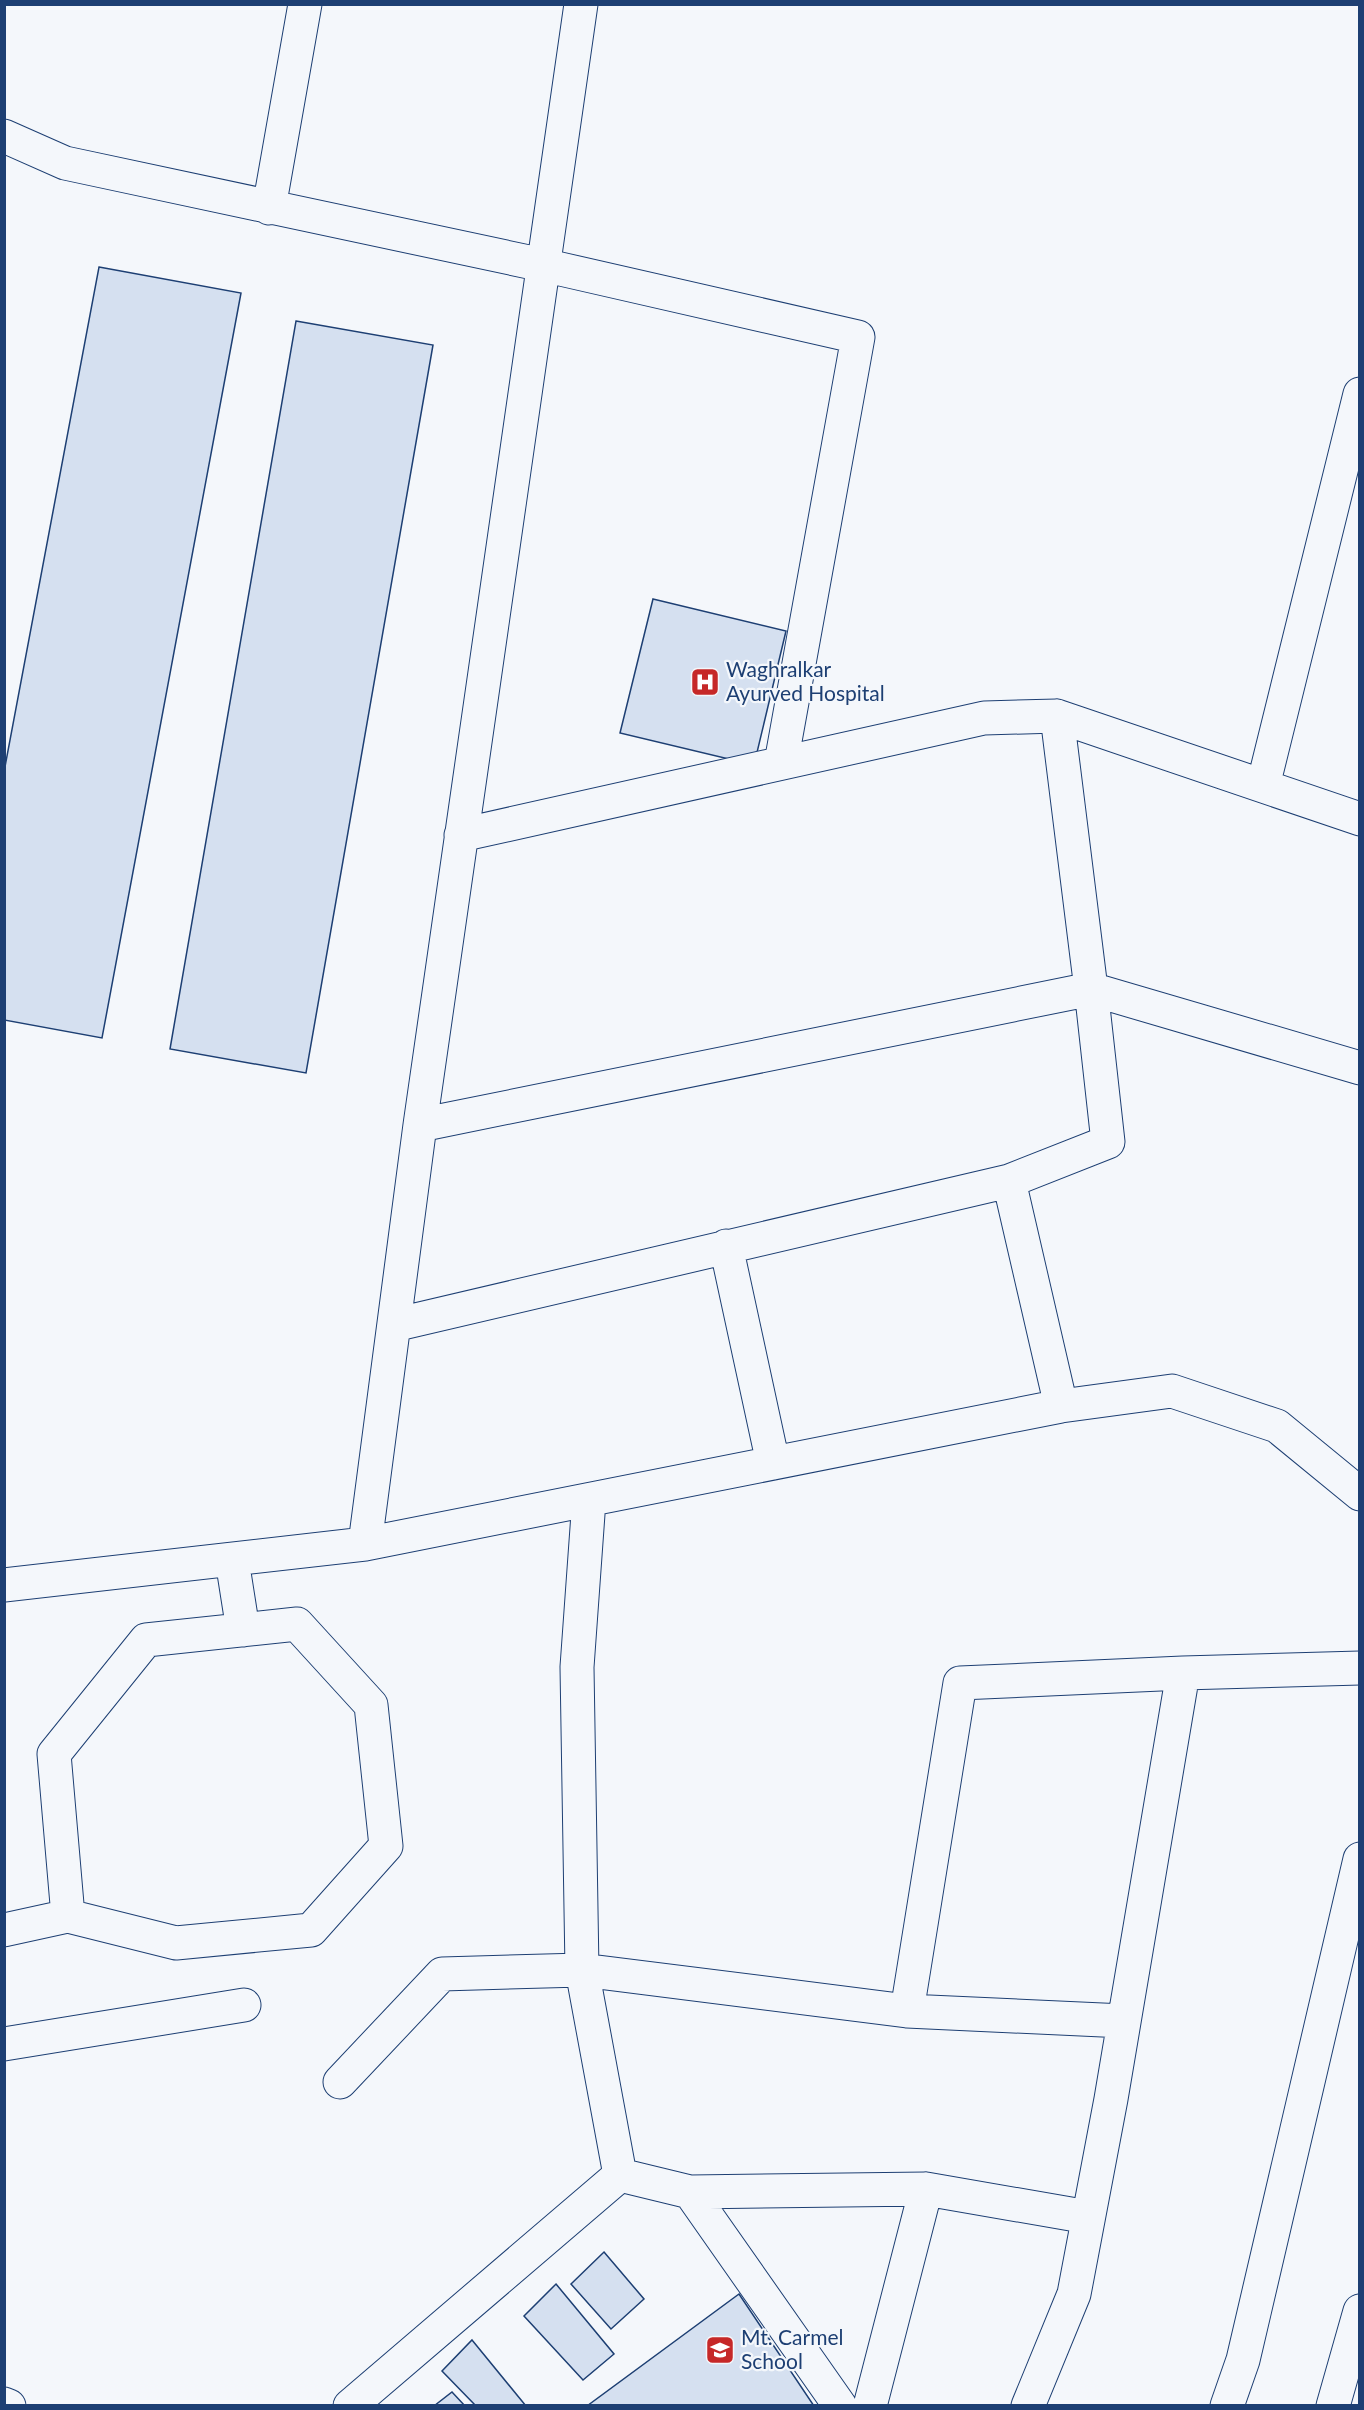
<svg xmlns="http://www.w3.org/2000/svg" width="1364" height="2410" font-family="Lato,sans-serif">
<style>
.building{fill:#d5e0f0;stroke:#1d3f73;stroke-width:1.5}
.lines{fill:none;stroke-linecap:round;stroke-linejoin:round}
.minor-casing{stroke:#1d3f73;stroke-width:35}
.minor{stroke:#f4f7fb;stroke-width:33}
.labels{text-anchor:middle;stroke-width:4.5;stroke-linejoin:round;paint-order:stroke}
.poi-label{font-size:21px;fill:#1d3f73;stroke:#f4f7fb;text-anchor:start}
</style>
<rect width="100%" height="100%" fill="#f4f7fb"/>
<path class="building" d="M99,267L241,293L102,1038L4,1020V772Z
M296,321L433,345L306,1073L170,1049Z
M653,599L786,631L754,765L620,733Z
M604,2252L644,2299L611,2329L571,2284Z
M556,2284L614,2354L583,2380L524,2316Z
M739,2294L814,2406H587Z
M472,2340L526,2406H476L442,2371Z
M452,2392L465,2406H434Z"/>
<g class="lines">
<g class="minor-casing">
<path id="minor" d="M4,136L65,163L543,265L858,337L781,763
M269,208L305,4
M1263,786L1360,394
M461,835L984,718L1057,716L1360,819
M420,1125L1091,989L1360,1068
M1009,1181L1061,1406
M726,1246L773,1463
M394,1325L1009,1181L1108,1142L1091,989L1057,716
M589,1500L577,1667L582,1970L907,2011L1124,2021
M365,1544L420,1125L581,4
M232,1560L243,1630
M4,1585L365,1544L1061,1406L1172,1391L1277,1426L1360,1494
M4,1930L68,1916L176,1943L311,1930L386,1846L371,1705L297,1624L146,1640L54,1754L68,1916
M907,2011L960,1683L1183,1673
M4,2044L244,2005
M340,2082L442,1974L582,1970L620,2175L690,2192L840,2406
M690,2192L926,2189L1088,2217
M4,2404L9,2406
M350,2406L620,2175
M870,2406L926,2189
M1028,2406L1074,2294L1111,2099L1183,1673L1360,1668
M1227,2406L1243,2360L1360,1859
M1333,2406L1360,2311"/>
</g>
<use href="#minor" class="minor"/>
</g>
<defs>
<g id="hospital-square" transform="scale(1.5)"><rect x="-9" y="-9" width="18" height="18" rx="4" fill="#c62828" stroke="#f4f7fb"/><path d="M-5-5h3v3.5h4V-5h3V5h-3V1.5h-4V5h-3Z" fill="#fff"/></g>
<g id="school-square" transform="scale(1.5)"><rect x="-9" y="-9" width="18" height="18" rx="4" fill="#c62828" stroke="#f4f7fb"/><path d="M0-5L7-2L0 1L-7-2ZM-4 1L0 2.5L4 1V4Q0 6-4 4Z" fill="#fff"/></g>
</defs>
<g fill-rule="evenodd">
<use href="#hospital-square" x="705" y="682"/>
<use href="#school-square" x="720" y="2350"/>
</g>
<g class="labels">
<g class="poi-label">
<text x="726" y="677">Waghralkar<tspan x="726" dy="24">Ayurved Hospital</tspan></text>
<text x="741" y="2345">Mt. Carmel<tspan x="741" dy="24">School</tspan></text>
</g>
</g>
<rect width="1364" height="2410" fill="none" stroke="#1d3f73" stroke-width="12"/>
</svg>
